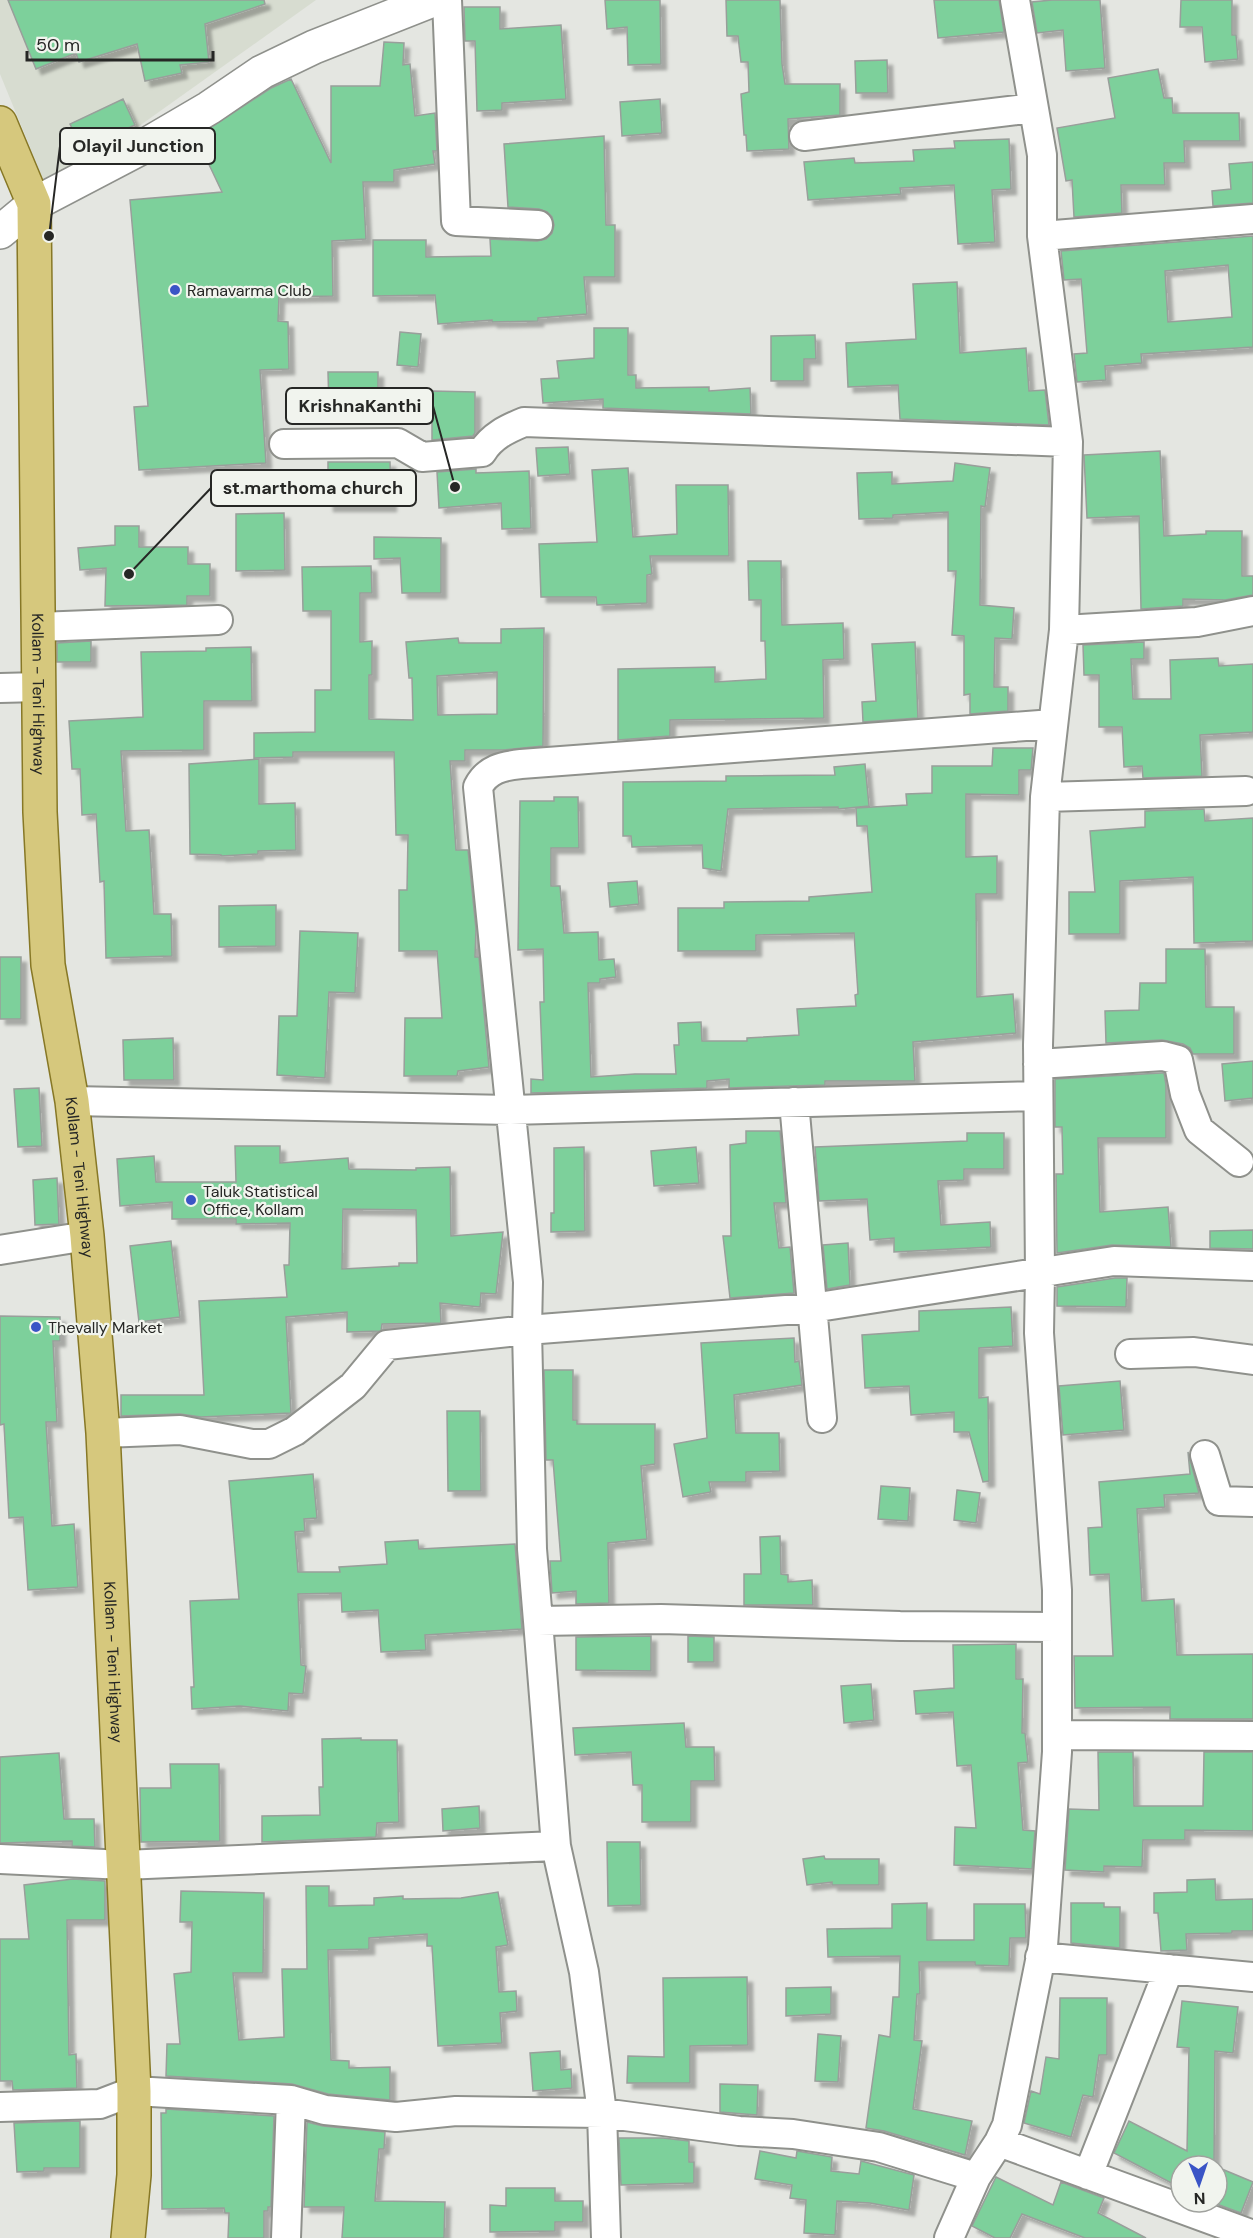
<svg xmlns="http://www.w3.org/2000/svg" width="1253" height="2238" font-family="'DM Sans',sans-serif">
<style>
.built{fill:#d7dcd0}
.building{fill:#7dd09b;stroke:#999f9b;stroke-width:1.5;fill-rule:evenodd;filter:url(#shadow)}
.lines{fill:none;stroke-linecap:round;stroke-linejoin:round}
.minor-casing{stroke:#8f918c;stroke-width:32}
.tertiary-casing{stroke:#8f918c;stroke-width:36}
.primary-casing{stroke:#877826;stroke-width:36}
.minor{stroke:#fff;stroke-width:28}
.tertiary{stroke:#fff;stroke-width:33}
.primary{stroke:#d6c87d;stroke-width:33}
.poi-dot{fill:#3a54c6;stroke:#f1f4ee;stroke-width:2}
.labels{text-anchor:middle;stroke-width:4.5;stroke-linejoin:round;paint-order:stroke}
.poi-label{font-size:16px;fill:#262725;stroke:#f1f4ee;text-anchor:start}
.street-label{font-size:16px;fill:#262725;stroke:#f1f4ee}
.leader{fill:none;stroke:#262725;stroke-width:2}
.callout-dot{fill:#262725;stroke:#f1f4ee;stroke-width:2}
.callout{fill:#f1f4ee;stroke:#262725;stroke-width:2}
.callout-label{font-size:18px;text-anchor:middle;font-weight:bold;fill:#262725}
</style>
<defs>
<filter id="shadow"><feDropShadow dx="5.5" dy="5.5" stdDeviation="1.5" flood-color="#0004"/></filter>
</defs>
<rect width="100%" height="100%" fill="#e4e6e1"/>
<path class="built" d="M0,0H316L48,191L0,74Z"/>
<path class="building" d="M8,0H264L265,4L205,24L209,62L180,65L182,73L145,81L137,44L79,62L76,53L36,69Z
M605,0H660L661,64L628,65L627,27L607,29Z
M726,0H780L782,64L785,84H840V115L788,119L789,149L747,151L746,135H744L741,94L749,92L748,62H741L738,36H727Z
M934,0H999L1004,32L938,38Z
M1052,0H1100L1105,68L1066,71L1063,30L1037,33L1032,2Z
M1181,0H1232V35H1236L1238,59L1205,62L1202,27H1180Z
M464,7H500V29L561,25L566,99L502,103V110L477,111L475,41H465Z
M384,42L404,43L403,65L410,64L415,116L435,113L437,151H433L435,164L394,170V182H363L366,239L332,241L333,296L279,297L278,321L288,322L289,369L260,370L266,463L139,470L134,407L148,406L130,200L222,192L196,137L271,88L291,79L331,163V86H380Z
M887,60L888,93H856L855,61Z
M1158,69L1164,98H1172L1173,113H1239L1240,141H1184L1185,163H1164L1165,185H1121L1122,213L1074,217L1072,180L1066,181L1057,128L1115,118L1108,78Z
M123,99L135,125L82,149L70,124Z
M660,99L662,133L622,136L620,102Z
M604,136L606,225H615V277H584L587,314L538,318V321L492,322V320L438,324L435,295L373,296V240H426V257L491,256L490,239L537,241L546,239L552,233L554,225L552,217L547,212L539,209L508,207L504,144Z
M1009,139L1011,189L992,190L995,242L958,244L954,185L900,188L901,194L808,200L804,162L854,158L855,163L914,161L913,150L955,148L954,141Z
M1253,162V203L1213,206L1212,191L1231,189L1229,164Z
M1253,236V347L1141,354L1142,363L1105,366L1106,380L1077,382L1074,354L1087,353L1081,279L1064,280L1061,251ZM1228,265L1232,317L1168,322L1165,271Z
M957,282L960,353L1026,348L1029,391L1045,390L1049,425L900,419L898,385L848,387L846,343L916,339L913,284Z
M594,328H628V375H636V388L709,387V391L750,388L751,414L603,408V399L543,403L541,379L559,378L557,361L594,358Z
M400,332L421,334L418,367L397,365Z
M815,335L816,359H804V381H771V336Z
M328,372H378V408H329Z
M432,391L475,392V433L473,436L432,440Z
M568,447L570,474L538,476L536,448Z
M1160,451L1164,536L1206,534V531H1242V576H1253V595L1225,600L1183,599V606L1141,609L1139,516L1087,518L1084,455Z
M328,462H390L391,506H328Z
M955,463L990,468L985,507L981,506L980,605L1014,608L1012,639L995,638L994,687H1008V711L970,714V694L964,695V636L952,635L956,571H948V512L893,515V518L859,519L857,473L892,472V484L953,481Z
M628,468L633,537L677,534L676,485H728L729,556H650L652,574L647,575V603L597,605L596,597H541L539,544L597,542L592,470Z
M476,469V473L529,471L531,528L502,529L501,503L439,508L437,472Z
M284,513L285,570L236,571V514Z
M115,526H139V547H188V564H210V596H187V605L105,606L106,568L80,570L78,548L115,545Z
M374,537L441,538V593H402L400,558L374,559Z
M748,561H781L782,625L843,623L844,659L823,660L824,718L670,720V736L618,740V669L715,667V682L766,679L765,641H761V600H749Z
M371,566L372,593H360V642L372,641V675H369V719L413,720L412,678H409L406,642L458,638L459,643H501V629L544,628L543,746L503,750H465V761H450L456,850H468L476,929L475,957H479L489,1067L458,1071L457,1076H404L405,1018H442L437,951H399V890H407L408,835H396L394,752H293V757L254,758V733L315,732V690H331V611H303L302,567ZM497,672V714L438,715L437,676Z
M91,641V662H57V643Z
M915,642L918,718L863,722L862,702L876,701L872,644Z
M1144,642V659H1131L1133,699H1171L1170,660L1218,658L1219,666L1253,664V732L1200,735L1202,776L1143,778L1142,766L1124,767L1122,727H1099V675H1084L1083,645Z
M251,647L252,701H204V750L121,751L126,831L149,830L154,914H171L172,956L106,958L104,881L100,882L96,814L82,815L80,769H72L69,721L143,717L141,652L206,651V648Z
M993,748H1033L1031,770H1019V795L966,794V857L997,856V894H976L977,997L1013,994L1016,1033L913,1042L915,1081H825V1085L729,1088V1079L707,1081V1088L531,1093V1079L543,1080L540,1002H544L543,949L518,950L520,801H554V797H578L579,848H551V886H560L564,933L598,932L599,960L614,959L616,977L600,979V983H588L591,1077L635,1074H676L674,1045H679L678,1023L701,1022L702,1041H747V1038L799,1035L797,1009L856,1006L855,995L858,994L854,933L756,935V951H678V908H724V902L809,901V897L872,892L867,826H857L856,808L907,805L906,794L932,793V766H992Z
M259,759V804L295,803L296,850L258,851V854L221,856V855L190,854L189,764Z
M865,764L869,806L838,809V807L728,809L721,871L703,868L702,845L632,847L631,836H623V782L726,781V776L835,775L834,767Z
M1204,809L1205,821L1253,818V941L1194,943L1193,877L1120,881V934H1069V892H1095L1090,831L1145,827V811Z
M637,881L639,904L610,907L608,883Z
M276,905V946L219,947V906Z
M300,931L358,933L355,993L329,992L325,1078L277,1075L279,1016H297Z
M1166,949H1205L1206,1007H1234V1054H1193L1190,1048L1183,1044L1162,1040L1106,1043L1105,1011L1139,1010L1140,983H1166Z
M0,957H21V1019H0Z
M173,1038L174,1080H124L123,1040Z
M1253,1061V1098L1225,1101L1222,1064Z
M1161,1073H1164L1166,1085V1138H1098L1100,1212L1168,1207L1171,1247L1112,1245L1057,1253L1056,1174H1063L1062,1127H1055V1079Z
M39,1088L42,1146L18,1147L14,1089Z
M746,1131H780L786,1203H774L779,1248L790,1247L794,1293L730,1298L723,1236H731L730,1145L746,1143Z
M967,1133H1004V1169H964V1180L938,1181L941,1225L990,1222L991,1247L894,1252V1238L870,1240L867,1199L819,1201L815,1147L967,1141Z
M235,1146H280V1163L348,1158L349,1169L416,1170V1168L450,1167L451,1236L503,1232L496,1294L481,1293L480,1307L440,1303L441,1323L382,1324L381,1331L347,1332V1312L286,1317L291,1413L201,1417L180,1414L121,1416V1395H204L199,1301L287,1297L284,1265H289L290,1223L236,1224V1219H172V1202L120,1206L117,1159L154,1156L156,1182H236ZM343,1209L416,1210L417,1263H399V1266L342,1269Z
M584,1147L585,1231L551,1232V1213H554V1148Z
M696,1147L699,1183L654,1186L651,1151Z
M57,1178L59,1224L35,1225L33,1180Z
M1253,1230V1249L1210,1248V1231Z
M171,1241L180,1317L139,1322L130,1246Z
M848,1243L850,1285L827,1289L823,1245Z
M1115,1278H1127L1126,1307L1057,1306V1287Z
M1011,1307L1013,1346L979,1348V1398L988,1397L989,1481L983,1482L969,1432H954V1412L911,1415L909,1386L865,1388L862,1335L919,1331V1311Z
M0,1316L60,1317V1341H53L57,1422H46L52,1526L74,1524L78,1587L28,1590L23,1517L9,1518L4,1424L0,1425Z
M794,1338L795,1362L799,1361L802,1385L734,1395L736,1433H779L780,1471L746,1472V1482H709L711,1492L683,1497L674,1444L707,1438L701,1343Z
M544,1370H573V1420H577V1424H655V1464L641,1466L647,1539L608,1543L609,1603L576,1604V1591L552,1593L550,1561H561L553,1460H546Z
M1120,1381L1124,1430L1063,1435L1059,1386Z
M447,1411H480L481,1491H448Z
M1188,1452L1199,1493L1164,1495L1165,1507L1137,1509L1142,1601L1174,1599L1177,1655L1253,1654V1719H1170V1707L1075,1708L1074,1656H1113L1109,1574L1090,1575L1088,1528L1102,1527L1099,1482L1190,1474Z
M313,1474L317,1518L304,1519L305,1531L295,1532L298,1572H340L339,1567L387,1564L385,1542L418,1540L419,1549L515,1544L522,1629L425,1635L426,1650L381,1652L378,1610L342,1612L341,1593L298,1594L301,1665L306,1666L303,1694L289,1693L288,1711L240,1706L192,1709L191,1687H194L190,1601L239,1599L229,1481Z
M881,1486L910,1488L908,1521L878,1519Z
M957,1490L980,1493L976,1523L954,1520Z
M780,1536L781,1574L788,1575V1582L812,1580L813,1605H744V1574H761L760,1537Z
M651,1636V1671L576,1670V1637Z
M688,1636L714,1637V1662H688Z
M1016,1644V1679H1023L1022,1733H1025L1028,1762L1018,1763L1023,1830L1035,1831L1032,1869L954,1865L955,1827L976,1828L971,1765L957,1766L953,1712L916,1714L914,1691L954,1688L953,1645Z
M871,1684L874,1720L844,1723L841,1686Z
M684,1723L686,1747H714L715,1781H691V1822H642V1785H633L631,1752L575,1755L573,1728Z
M361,1738V1740H397L399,1822L377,1823L376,1837L262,1842V1816L320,1815L319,1787H323L322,1739Z
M1098,1752H1133L1134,1806H1203L1204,1752H1253V1831L1185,1830V1840H1143L1142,1867L1104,1866V1872L1065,1870L1069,1809L1099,1810Z
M59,1753L64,1819H94L95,1847L72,1846V1841L0,1843V1757Z
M170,1764H219L220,1841L141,1842L140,1788H171Z
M479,1806L480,1828L443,1831L442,1809Z
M607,1842H640L641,1905L608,1906Z
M824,1856L825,1859H879V1885H832V1882L807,1885L803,1859Z
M73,1879L105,1881V1920H67L69,2055L76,2054L77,2088L13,2090L12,2081H0V1939H29L24,1885Z
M1215,1879L1216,1900L1253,1899V1931H1232V1933L1186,1934L1187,1950L1161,1951L1158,1913H1154V1893L1187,1892V1880Z
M306,1886H329V1906L374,1905V1898L403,1896V1899L461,1898L498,1892L508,1945L496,1947L499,1992L516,1991L517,2011L500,2013L502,2043L438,2046L432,1946H427V1934L369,1938V1949L328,1950L331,2060L349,2061V2068L390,2067V2100L328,2094L292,2084L166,2076L167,2044H180L174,1974L191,1972L192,1922H180L181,1891L264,1893L263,1973H233L239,2040L284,2037L282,1969H307Z
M927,1903V1940H974V1904H1025L1026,1938H1010L1009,1966L975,1965V1962H919L920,1994H917L914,2040L922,2041L913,2109L972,2121L965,2155L884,2131L866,2128L879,2035L890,2037L893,1997H899L900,1956L828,1957L827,1929L892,1928V1904Z
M1071,1903H1104V1907H1120V1948L1071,1943Z
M747,1977L748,2045L690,2046V2083H627L628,2056L664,2057L663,1978Z
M831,1987V2014L786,2016V1988Z
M1060,1998H1107V2055H1099L1093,2097L1083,2095L1071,2137L1024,2123L1031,2091L1040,2094L1046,2057L1059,2059Z
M1182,2001L1238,2007L1233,2053L1215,2051L1214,2166H1181V2188L1114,2153L1129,2121L1187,2151L1189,2048L1177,2047Z
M818,2034L841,2036L838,2082L815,2081Z
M560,2051L561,2070L571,2069L572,2088L533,2091L530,2053Z
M720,2084L758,2085L757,2115L720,2112Z
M166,2109L274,2116L271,2207H268V2211H264V2238H228L229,2213H225L224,2208L162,2209L161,2113H166Z
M80,2121V2168H44V2171L17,2172L14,2123Z
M307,2122L323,2126L385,2132L384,2149H379L375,2201L445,2202L444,2238H342L344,2207H304Z
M619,2138H663L689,2141V2162H694V2183L621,2185Z
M760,2151L796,2158L797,2151L832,2157L831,2171L859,2174L861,2161L914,2175L909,2210L870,2203L837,2201L835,2235L804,2233L806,2200L790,2198L792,2185L755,2179Z
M1217,2167L1253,2182L1241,2213L1211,2202H1217Z
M996,2177L1053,2205L1061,2182L1104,2198L1098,2213L1146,2238H1085L1022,2214L1010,2238H995L972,2226Z
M506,2188H555V2201H583V2222H555V2231L490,2232V2205L506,2206Z"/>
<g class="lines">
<g class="minor-casing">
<path id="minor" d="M447,0L456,221L538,225
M1015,0L1042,155V236L1068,442L1064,630L1197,622L1253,611
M804,136L1033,108
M1042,236L1253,219
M284,444L398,443L422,457L482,452C492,436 507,429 524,422L1068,442
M38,627L218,620
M0,688L39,687
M1053,724L521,764C503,766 487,769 478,787L528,1282L527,1330L532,1549L538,1621L661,1619L900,1626L1057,1627
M1045,797L1246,791
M1038,1064L1163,1056L1178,1060L1185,1094L1199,1130L1239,1162
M72,1101L510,1110L1038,1096
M794,1102L822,1418
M0,1250L87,1236
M1130,1354L1194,1352L1253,1360
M103,1433L180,1430L252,1444H269L295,1431L353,1386L387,1345L527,1330L812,1308L1114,1261L1253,1266
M1205,1455L1219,1501L1253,1502
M538,1621L556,1846
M1057,1735L1253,1736
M0,1859L124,1865L556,1846L584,1972L602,2113L606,2238
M1040,1957L1253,1977
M0,2107L100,2104L134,2091L291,2100L325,2110L396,2117L456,2111L602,2113L739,2131L793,2134L879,2147L976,2177
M999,2142L1253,2235
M1088,2175L1169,1969
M286,2238L291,2100
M949,2238L976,2177L999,2142L1007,2125L1043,1946L1057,1752V1590L1039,1333L1040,1273L1038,1045L1045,797L1064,630"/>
</g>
<g class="tertiary-casing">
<path id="tertiary" d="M0,232L34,204L139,149L209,108L262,72L314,47L433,0"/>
</g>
<g class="primary-casing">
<g id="primary">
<path id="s1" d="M0,123L34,204L40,812L48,965L72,1101L87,1236L103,1433L134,2091V2175L128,2238"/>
</g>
</g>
<use href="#minor" class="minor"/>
<use href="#tertiary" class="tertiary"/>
<use href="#primary" class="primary"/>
</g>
<g class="poi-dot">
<circle cx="175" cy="290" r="6"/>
<circle cx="191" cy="1200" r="6"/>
<circle cx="36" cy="1327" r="6"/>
</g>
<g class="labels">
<g class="poi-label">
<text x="187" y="296">Ramavarma Club</text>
<text x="203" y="1197">Taluk Statistical<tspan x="203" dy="18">Office, Kollam</tspan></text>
<text x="48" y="1333">Thevally Market</text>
</g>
<g class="street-label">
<text dy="6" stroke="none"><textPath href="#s1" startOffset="578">Kollam - Teni Highway</textPath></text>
<text dy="6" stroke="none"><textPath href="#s1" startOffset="1064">Kollam - Teni Highway</textPath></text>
<text dy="6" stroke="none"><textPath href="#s1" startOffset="1550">Kollam - Teni Highway</textPath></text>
</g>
</g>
<path class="leader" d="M49 236L60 146M455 487L433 406M129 574L211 488"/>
<g class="callout-dot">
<circle cx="49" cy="236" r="6"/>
<circle cx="455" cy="487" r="6"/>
<circle cx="129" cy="574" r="6"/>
</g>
<g class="callout">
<rect x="60" y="128" width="155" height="36" rx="6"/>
<rect x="286" y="388" width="147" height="36" rx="6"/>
<rect x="211" y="470" width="205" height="36" rx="6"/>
</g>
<g class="callout-label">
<text x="138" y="152">Olayil Junction</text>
<text x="360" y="412">KrishnaKanthi</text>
<text x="313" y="494">st.marthoma church</text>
</g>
<g transform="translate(1199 2184) rotate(178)"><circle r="28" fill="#f1f4ee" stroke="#a0a29e" stroke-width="1.5"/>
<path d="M0-4.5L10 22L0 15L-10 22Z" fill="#3a54c6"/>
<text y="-9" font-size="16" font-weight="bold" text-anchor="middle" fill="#262725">N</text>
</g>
<path d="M27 51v9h186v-9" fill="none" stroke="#262725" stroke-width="3"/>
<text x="36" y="51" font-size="18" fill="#262725" stroke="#f1f4ee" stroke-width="4.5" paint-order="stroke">50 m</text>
</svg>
